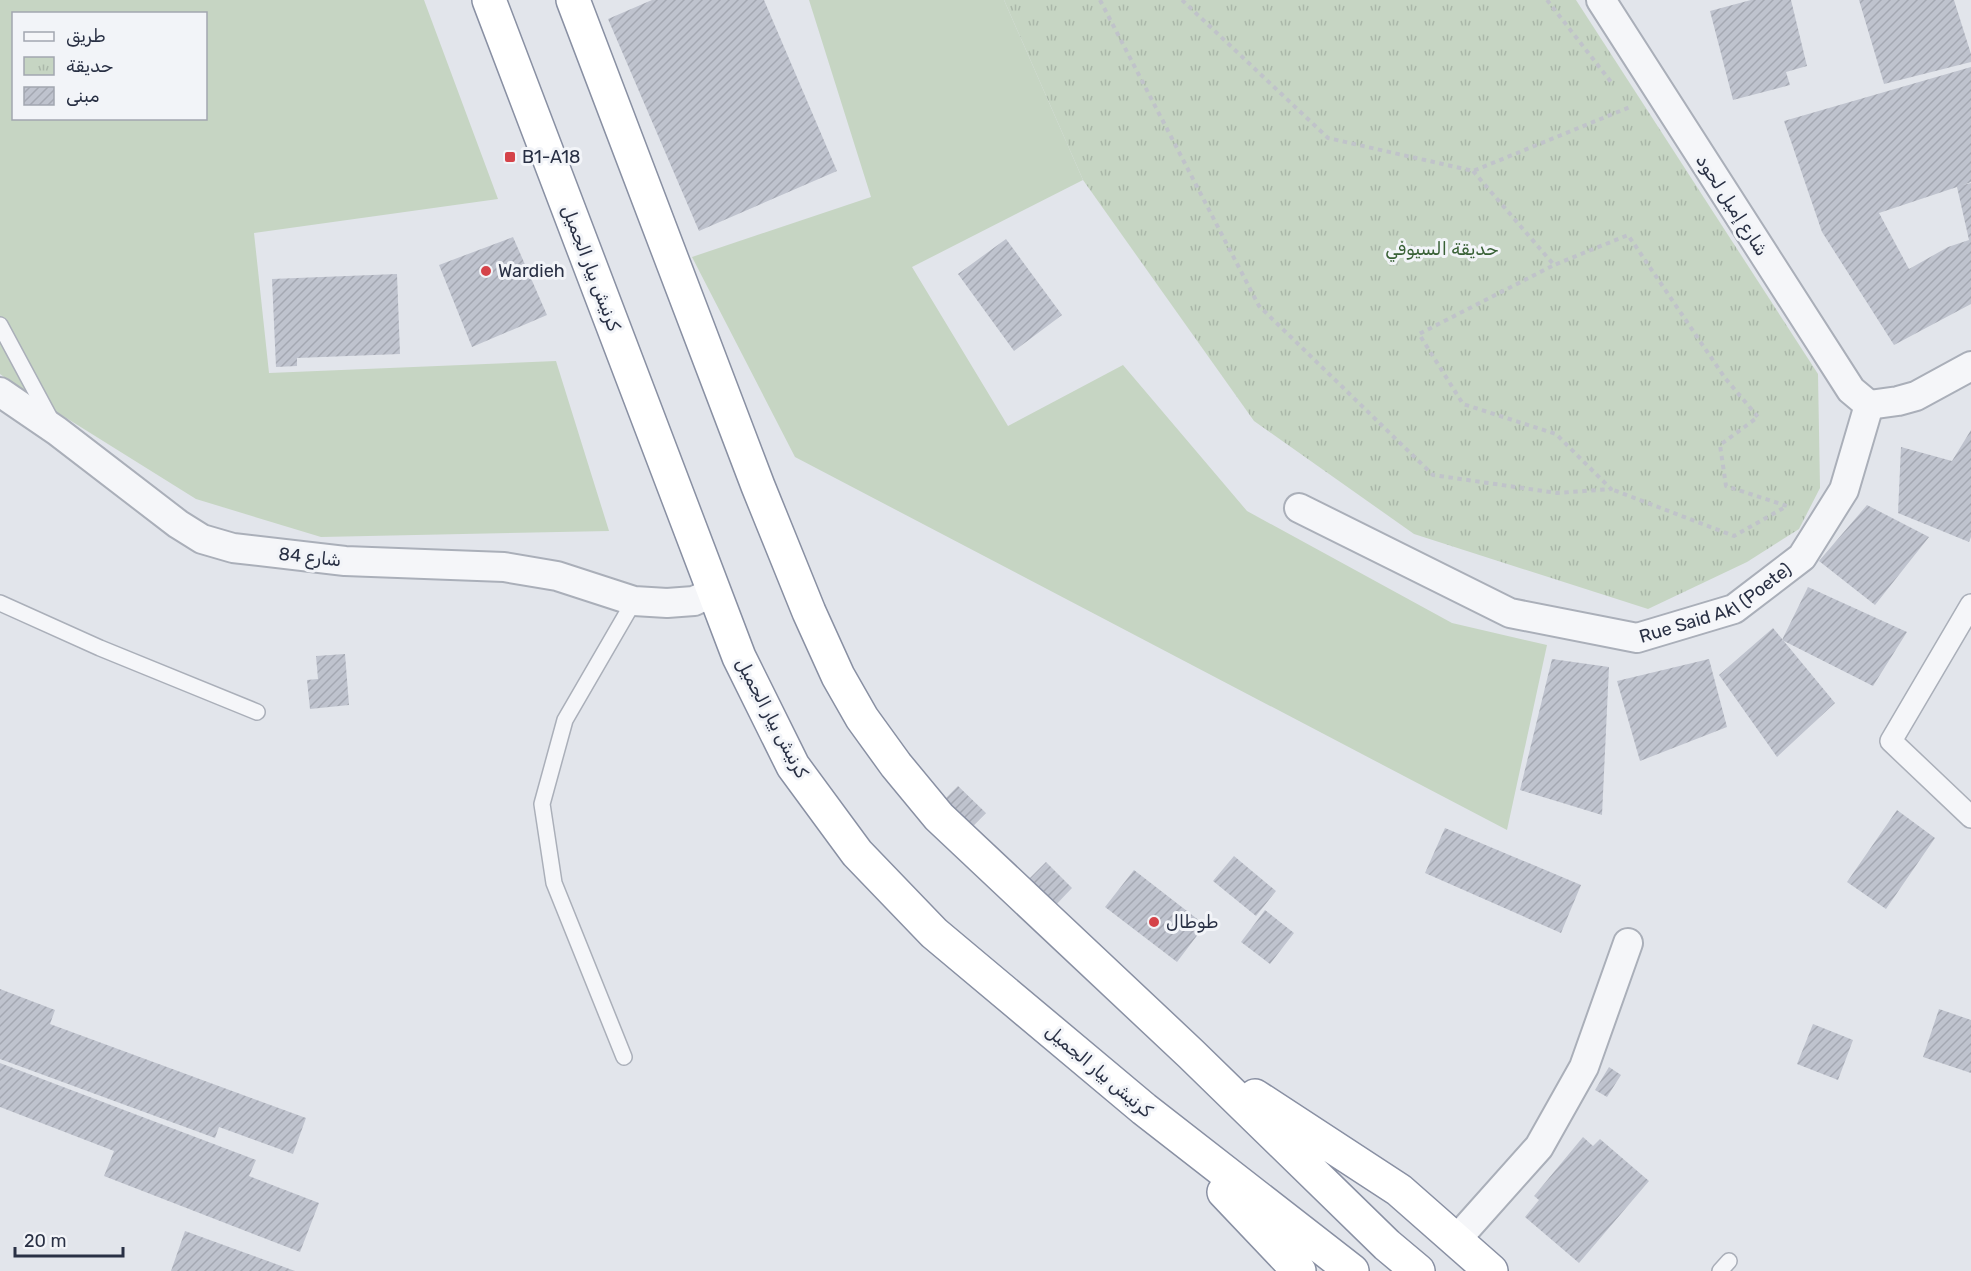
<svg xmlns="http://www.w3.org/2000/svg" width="1971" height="1271" font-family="Rubik,Vazirmatn,sans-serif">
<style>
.grass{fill:#c6d5c3;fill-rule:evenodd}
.park{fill:url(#park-tufts)}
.building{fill:url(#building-hatch);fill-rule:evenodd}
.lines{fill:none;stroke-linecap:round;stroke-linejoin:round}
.service-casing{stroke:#aaafb9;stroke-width:18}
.pedestrian-casing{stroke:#aaafb9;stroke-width:24}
.minor-casing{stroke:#aaafb9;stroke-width:32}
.trunk-casing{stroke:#8990a3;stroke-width:36}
.path{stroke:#c0c3ca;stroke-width:4;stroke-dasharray:4.5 4.5;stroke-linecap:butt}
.service{stroke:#f5f6f9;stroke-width:15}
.pedestrian{stroke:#f5f6f9;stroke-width:21}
.minor{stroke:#f5f6f9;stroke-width:28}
.trunk{stroke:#fff;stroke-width:33}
.poi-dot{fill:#d54349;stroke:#f2f4f8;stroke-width:2}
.labels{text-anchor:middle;stroke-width:6;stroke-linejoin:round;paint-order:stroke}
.poi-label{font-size:18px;fill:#293044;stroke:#f2f4f8;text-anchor:start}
.street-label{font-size:18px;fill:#293044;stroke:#f2f4f8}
.park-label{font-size:18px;fill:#396136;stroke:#f2f4f8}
</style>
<defs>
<pattern id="park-tufts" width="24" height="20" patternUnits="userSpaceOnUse" patternTransform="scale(1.5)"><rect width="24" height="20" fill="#c6d5c3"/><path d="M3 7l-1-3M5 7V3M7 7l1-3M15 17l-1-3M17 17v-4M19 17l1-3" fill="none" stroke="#aab7a9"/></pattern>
<pattern id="building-hatch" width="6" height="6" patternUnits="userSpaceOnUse" patternTransform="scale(1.5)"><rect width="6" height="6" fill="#bfc3ce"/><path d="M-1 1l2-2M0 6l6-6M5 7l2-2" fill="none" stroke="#a4a8b2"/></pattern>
</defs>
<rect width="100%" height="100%" fill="#e2e5eb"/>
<path class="grass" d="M0,0H424L498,199L254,233L269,373L556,361L609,531L321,537L196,499L23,391L0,374ZM14,14H206V118H14Z
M809,0H1004L1083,180L912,267L1008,426L1123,365L1247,511L1452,623L1547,645L1507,830L795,457L692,257L871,197Z"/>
<path class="park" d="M1004,0H1576L1818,374L1820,488L1799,529L1747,562L1648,609L1414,534L1254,421L1083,180Z"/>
<path class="building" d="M652,0H764L837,171L699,231L608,19Z
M1751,0H1791L1807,66L1786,72L1790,85L1733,100L1710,11Z
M1859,0H1954L1971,54V62L1884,84Z
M1971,67V182L1963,185L1971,183V304L1894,345L1822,232L1784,121ZM1957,187L1969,240L1948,247L1909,269L1879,213Z
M513,237L547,315L472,347L439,265Z
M1006,239L1062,315L1014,351L958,274Z
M397,274L400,354L297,358V366L276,367L272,279Z
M1971,430V537L1969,542L1898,513L1901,447L1952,461Z
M1867,505L1929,537L1875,605L1819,561Z
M1808,587L1907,632L1873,686L1782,640Z
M1773,628L1835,703L1777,757L1719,675Z
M345,654L349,705L310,709L307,680L318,679L316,656Z
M1552,659L1609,667L1602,815L1520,790Z
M1709,659L1727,727L1640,761L1617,681Z
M958,786L986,813L965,834L937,807Z
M1897,810L1935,838L1886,909L1847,882Z
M1445,828L1581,885L1561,933L1425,873Z
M1234,856L1276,891L1256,916L1213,881Z
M1046,862L1072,888L1048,913L1021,887Z
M1134,870L1205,925L1177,962L1105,907Z
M1265,910L1294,933L1270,964L1241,942Z
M0,989L55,1010L50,1024L306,1118L293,1154L219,1127L215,1138L0,1059Z
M1939,1009L1971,1020V1073L1923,1057Z
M1813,1024L1853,1040L1838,1080L1797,1064Z
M0,1063L256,1160L249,1176L319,1203L300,1252L104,1176L114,1151L0,1107Z
M1609,1067L1621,1075L1607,1097L1595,1090Z
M1583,1137L1593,1146L1600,1139L1649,1181L1579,1263L1525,1217L1539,1200L1534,1196Z
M185,1231L295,1271H171Z"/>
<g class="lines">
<g class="service-casing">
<path id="service" d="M0,325L51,420
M0,603L100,648L257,712
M624,1057L554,883L542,804L565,720L634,601
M1720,1271L1729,1261"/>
</g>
<g class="pedestrian-casing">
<path id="pedestrian" d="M1971,605L1891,741L1971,817"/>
</g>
<g class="minor-casing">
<g id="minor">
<path d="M1601,0L1851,390L1869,405"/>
<path d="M0,392L57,431L178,524L202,539L233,548L345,561L504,567L557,576L634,601L667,603L694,601L713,592"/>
<path d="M1869,405L1898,401L1916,396L1971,366"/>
<path id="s1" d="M1299,508L1510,613L1637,638L1734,609L1802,557L1844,490L1869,405"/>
<path d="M1456,1240L1539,1147L1584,1067L1628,943"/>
</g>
</g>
<g class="trunk-casing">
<path id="trunk" d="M489,0L739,657L793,766L857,853L934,933L1144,1109L1352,1271
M573,0L758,486L809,612L838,676L862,718L896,765L939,817L1191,1054L1387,1245L1418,1271
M1255,1096L1399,1190L1491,1271
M1224,1192L1299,1271"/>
</g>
<path class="path" d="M1100,0L1259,306L1433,475L1557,493L1611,489L1556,434L1463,404L1419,334L1554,265
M1182,0L1328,138L1473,171L1630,107
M1547,0L1611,82
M1473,171L1554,265L1628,235L1725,378L1758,417L1720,445L1726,486L1787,506L1734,536L1611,489"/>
<use href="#service" class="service"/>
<use href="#pedestrian" class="pedestrian"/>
<use href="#minor" class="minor"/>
<use href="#trunk" class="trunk"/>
</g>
<g class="poi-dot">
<rect x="504" y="151" width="12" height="12" rx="3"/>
<circle cx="486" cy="271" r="6"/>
<circle cx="1154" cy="922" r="6"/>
</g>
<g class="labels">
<g class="poi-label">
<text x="522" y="163">B1-A18</text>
<text x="498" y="277">Wardieh</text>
<text x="1166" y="928">طوطال</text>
</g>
<g class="street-label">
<text transform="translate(1732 205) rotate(57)" y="6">شارع إميل لحود</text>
<text transform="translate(591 268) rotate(69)" y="6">كرنيش بيار الجميل</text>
<text transform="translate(310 557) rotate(6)" y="6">شارع 84</text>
<text dy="6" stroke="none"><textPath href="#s1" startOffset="452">Rue Said Akl (Poete)</textPath></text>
<text transform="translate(772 718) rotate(62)" y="6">كرنيش بيار الجميل</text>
<text transform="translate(1099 1071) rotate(40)" y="6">كرنيش بيار الجميل</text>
</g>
<g class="park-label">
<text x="1442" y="255">حديقة السيوفي</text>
</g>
</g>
<rect x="12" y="12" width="195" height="108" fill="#f2f4f8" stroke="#a2a6b0" stroke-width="1.5"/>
<rect x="24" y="32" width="30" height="9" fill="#f5f6f9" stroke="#a2a6b0" stroke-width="1.5"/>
<text x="66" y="42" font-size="18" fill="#293044">طريق</text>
<rect x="24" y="57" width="30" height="18" fill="url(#park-tufts)" stroke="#a2a6b0" stroke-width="1.5"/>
<text x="66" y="72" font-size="18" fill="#293044">حديقة</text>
<rect x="24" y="87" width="30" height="18" fill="url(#building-hatch)" stroke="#a2a6b0" stroke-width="1.5"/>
<text x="66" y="102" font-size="18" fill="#293044">مبنى</text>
<path d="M15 1247v9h108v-9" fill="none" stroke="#293044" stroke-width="3"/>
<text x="24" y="1247" font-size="18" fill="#293044" stroke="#f2f4f8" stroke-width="4.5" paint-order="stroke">20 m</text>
</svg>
